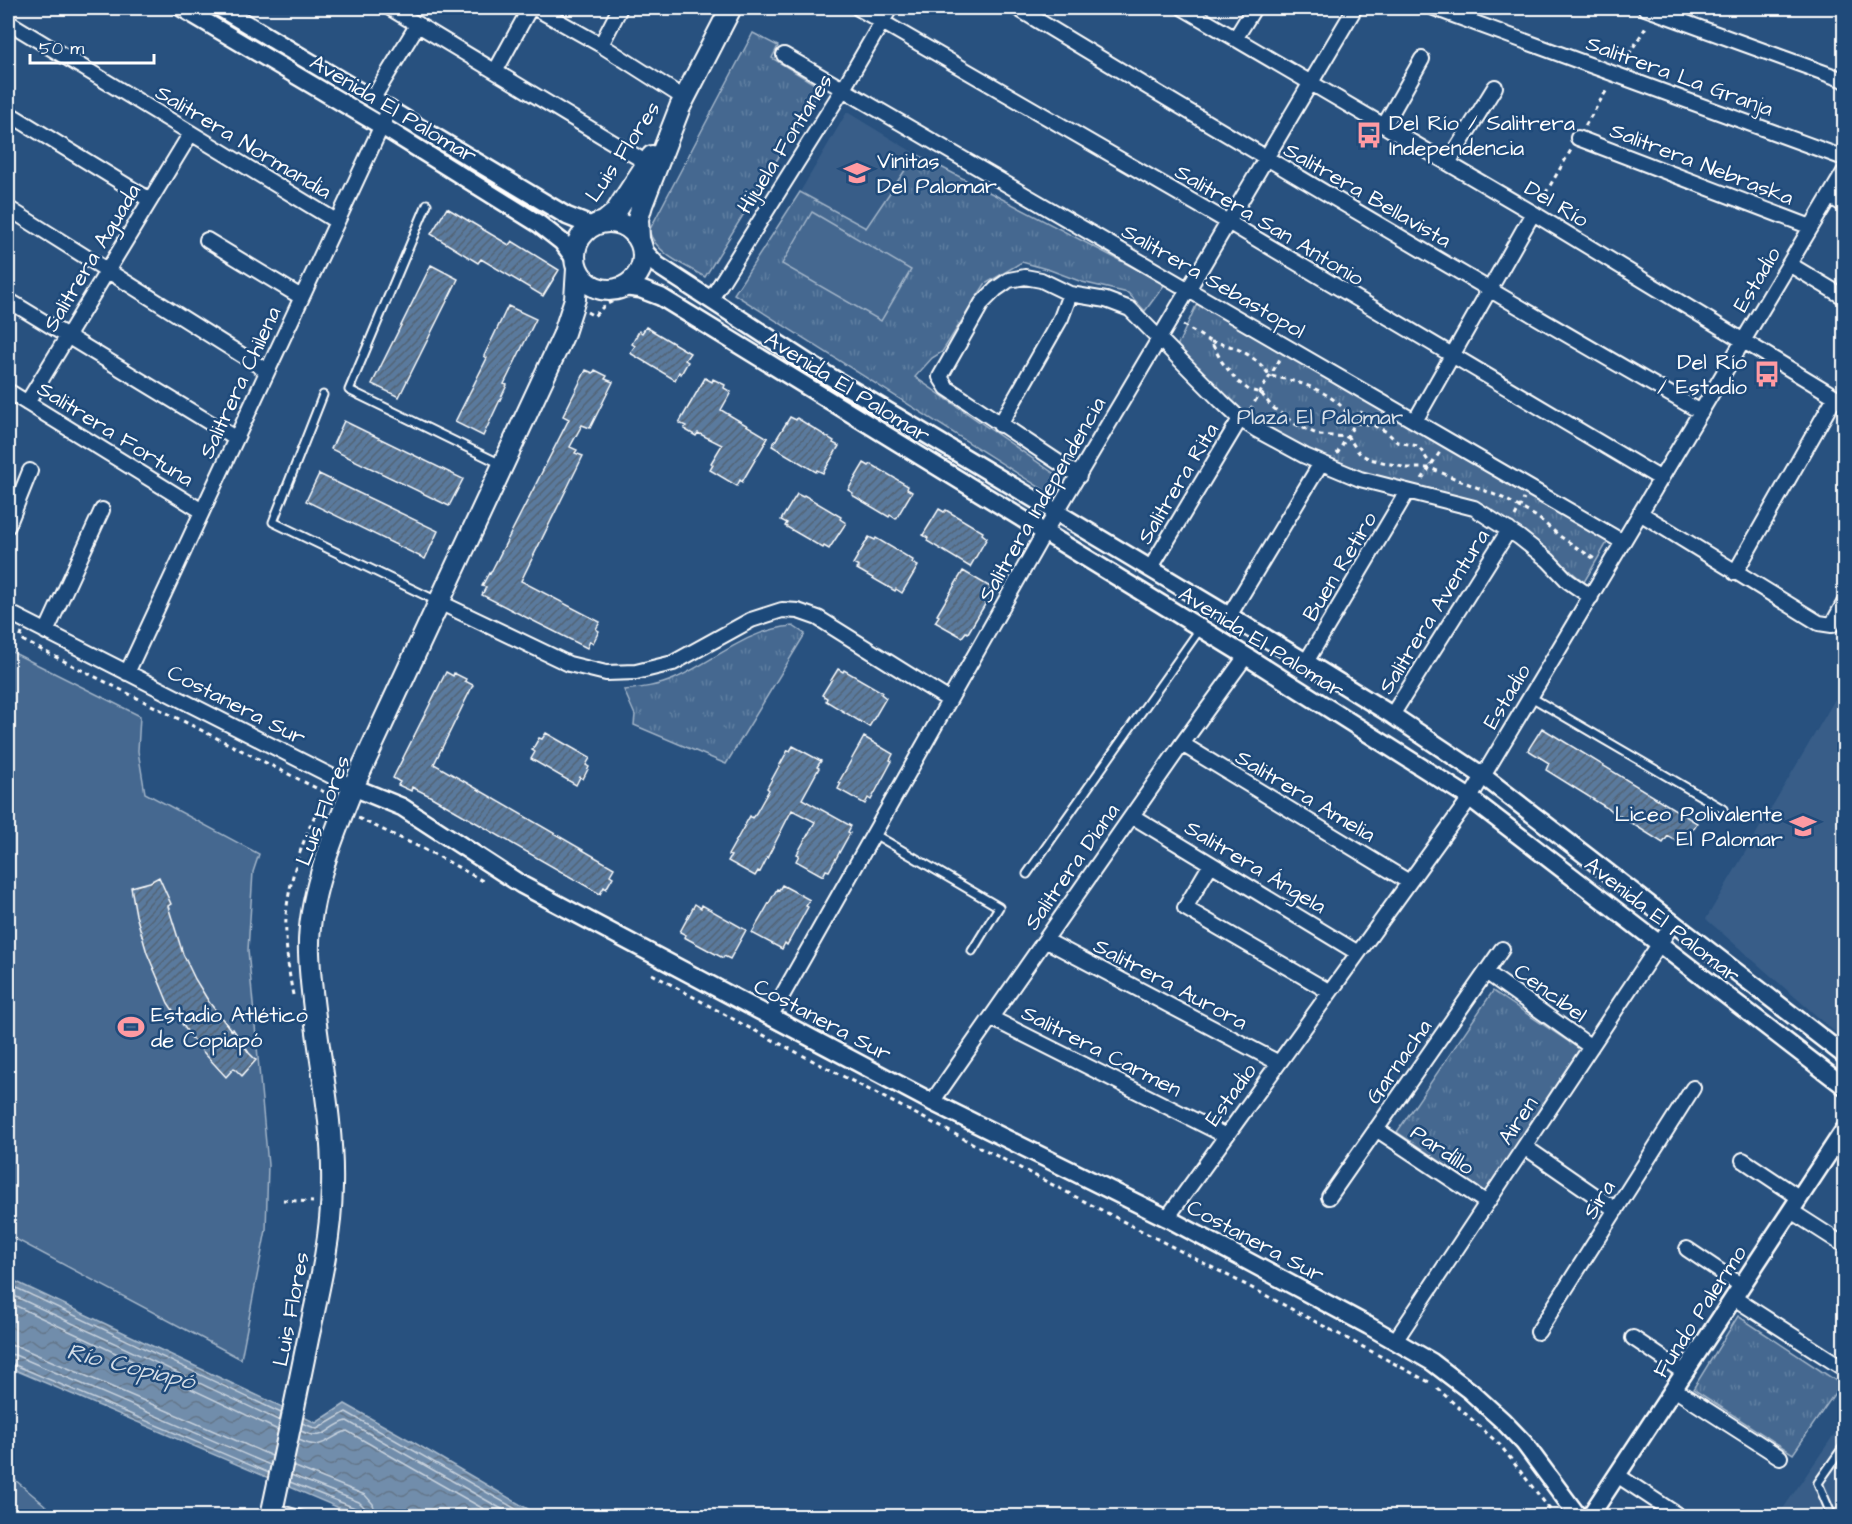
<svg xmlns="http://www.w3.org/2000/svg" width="1852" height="1524" font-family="'Architects Daughter',sans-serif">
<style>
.built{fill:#375d88}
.grass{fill:url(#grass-tufts);stroke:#a2b4c8;stroke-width:1.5}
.pitch{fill:#446890;stroke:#a2b4c8;stroke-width:1.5}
.water{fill:url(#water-waves);stroke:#aabbcd;stroke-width:1.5}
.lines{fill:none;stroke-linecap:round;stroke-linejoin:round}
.shore{stroke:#c6d1dd;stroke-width:1.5}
.building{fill:url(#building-hatch);stroke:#fff;stroke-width:1.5}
.service-casing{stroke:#fff;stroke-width:11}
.minor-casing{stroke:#fff;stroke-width:18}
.tertiary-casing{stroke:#fff;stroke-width:21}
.secondary-casing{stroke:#fff;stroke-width:24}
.path{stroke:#fff;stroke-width:3;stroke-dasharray:4.5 4.5;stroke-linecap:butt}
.service{stroke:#1f4a7a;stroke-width:7}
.minor{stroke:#1f4a7a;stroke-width:14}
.tertiary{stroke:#1f4a7a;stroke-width:16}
.secondary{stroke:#1f4a7a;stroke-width:20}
.labels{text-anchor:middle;stroke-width:5;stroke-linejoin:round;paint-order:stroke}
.street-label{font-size:22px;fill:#fff;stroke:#1f4a7a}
.poi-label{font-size:22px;fill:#fff;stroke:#1f4a7a;text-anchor:start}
.park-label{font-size:22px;fill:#dae1e9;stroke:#1f4a7a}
.water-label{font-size:24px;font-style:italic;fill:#d4dde6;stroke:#1f4a7a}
</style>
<defs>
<pattern id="grass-tufts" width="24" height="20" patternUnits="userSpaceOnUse" patternTransform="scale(1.5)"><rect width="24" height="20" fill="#446890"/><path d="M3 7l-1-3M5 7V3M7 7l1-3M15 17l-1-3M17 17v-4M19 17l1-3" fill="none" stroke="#607fa1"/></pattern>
<pattern id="water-waves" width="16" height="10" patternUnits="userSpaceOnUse" patternTransform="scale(1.5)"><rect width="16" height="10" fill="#718dab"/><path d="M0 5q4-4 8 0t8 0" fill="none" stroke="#64768a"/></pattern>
<pattern id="building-hatch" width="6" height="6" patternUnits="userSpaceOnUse" patternTransform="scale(1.5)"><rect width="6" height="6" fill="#5a7a9d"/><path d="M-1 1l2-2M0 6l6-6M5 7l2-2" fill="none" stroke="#536374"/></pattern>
</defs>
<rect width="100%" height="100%" fill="#28517f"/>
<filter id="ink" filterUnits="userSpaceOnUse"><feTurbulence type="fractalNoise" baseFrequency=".0167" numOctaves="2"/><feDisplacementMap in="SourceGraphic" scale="12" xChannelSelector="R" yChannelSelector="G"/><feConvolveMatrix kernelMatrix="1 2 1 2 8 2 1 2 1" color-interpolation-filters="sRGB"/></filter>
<g filter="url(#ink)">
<path class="built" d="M847,112L916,154L866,228L800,192Z
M1844,684V1040L1706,919Z
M1844,1420V1516H1778Z"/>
<path class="grass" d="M753,33L778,46L772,58L821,88L705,277C685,265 657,255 649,231Z
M916,154L1165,284L1145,311L1128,293L1082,282L1050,270L1022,262L985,284L942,352L932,358L915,377L1059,477L1050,494L734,294L800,192L866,228Z
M1200,297L1608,541L1584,582L1514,525L1473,504L1355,473L1327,463L1261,426L1227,402L1174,353Z
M793,626L805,634L726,764L634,725L635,715L624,690C641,688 658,686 674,679C714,661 748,629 793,626Z
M1493,991L1581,1050L1485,1192L1397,1132Z
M1738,1316L1841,1384L1793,1454L1693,1389Z"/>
<path class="pitch" d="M812,212L911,270L881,321L782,264Z
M8,650L140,716L138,751L145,793L259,854L253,872L248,950L268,1165L266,1230L241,1359L8,1235Z
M8,1474L46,1506L37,1516H8Z"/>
<path class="water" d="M8,1278L316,1423L345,1404L413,1442L540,1516H358L8,1367Z"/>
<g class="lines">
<path class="shore" d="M8,1284L281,1413
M8,1293L280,1421
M8,1302L278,1430
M8,1345L19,1347L272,1456
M8,1354L15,1355L270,1465
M8,1362L269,1473
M302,1423L317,1429L346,1412L528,1516
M301,1431C327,1443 325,1427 347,1421L514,1516
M299,1440C324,1452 326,1438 347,1431L496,1516
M293,1466L365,1495L373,1504L376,1516
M291,1475L359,1502L365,1508L367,1516
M290,1482L355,1508L358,1512L359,1516"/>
</g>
<path class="building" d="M447,208L509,245L512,241L559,270L543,296L481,259L478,263L431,234Z
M431,265L458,279L399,397L372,384Z
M508,306L536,319L504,384L507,385L483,436L455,422L487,358L484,356Z
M646,327L690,353L685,360L688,362L681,374L679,372L675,380L630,353L635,346L632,344L639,331L642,333Z
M586,370L593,373L595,370L607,376L605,379L613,382L590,428L582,425L570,447L577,450L575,453L583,456L521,581L600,622L596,629L599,631L593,643L590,641L587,648L482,595L486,587L482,586L489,573L490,574L569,419L563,416Z
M705,378L712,382L713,379L725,385L724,388L731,392L721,410L768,438L742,482L740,480L737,486L710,470L713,465L711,463L722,445L698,433L696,436L684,429L686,426L679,423Z
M790,417L796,420L797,418L834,441L833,443L839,446L823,473L817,470L816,472L772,446Z
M344,421L463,479L449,506L331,449Z
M864,463L869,466L871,464L908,486L907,489L912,492L896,519L890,515L889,517L852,495L853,493L848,490Z
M319,474L438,531L425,559L306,501Z
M797,494L803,497L804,495L841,517L840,519L846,523L829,549L824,546L823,548L785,526L787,523L781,520Z
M939,509L944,512L946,510L983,532L982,534L987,538L970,567L927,541L928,538L923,535Z
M869,537L875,540L876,538L913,560L912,563L918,566L902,593L896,589L895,591L857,569L859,567L853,564Z
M963,571L992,588L988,594L990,596L968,633L966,632L962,637L935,622L939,616L937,615Z
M838,669L843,672L844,670L882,692L881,694L886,698L869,727L826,701L827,698L822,695Z
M446,672L453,676L454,673L466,679L465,681L473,685L434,764L614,868L610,875L613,877L606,889L604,887L600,894L428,795L412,787L411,791L398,785L400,782L393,778Z
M1542,728L1697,823L1683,845L1668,836L1663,843L1546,770L1549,763L1528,750Z
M546,733L590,758L586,765L589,767L583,779L580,777L576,785L531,759L535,752L532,750L539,738L542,739Z
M864,737L893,754L890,760L892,761L871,800L868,798L865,804L838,789L841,783L839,782Z
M793,746L821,761L817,767L819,768L802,799L851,826L848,832L850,833L829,871L826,870L823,876L796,861L799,855L797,854L815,822L792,810L760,872L758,871L755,876L728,861L731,856L728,855L750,816L752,818L756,813L769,790L767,788L788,750L790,751Z
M159,877L171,904L168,906L183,954L195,979L209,1002L231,1030L233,1029L249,1053L256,1060L242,1076L234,1068L226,1077L195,1043L168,1003L161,986L147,953L136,915L131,887L150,882Z
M782,885L810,900L806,906L808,907L787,945L785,943L782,949L752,933L777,889L779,890Z
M695,904L701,908L702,905L746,930L730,959L724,956L723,958L684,937L686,935L680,932Z"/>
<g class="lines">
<g class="service-casing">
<path id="service" d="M427,204L349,390L501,464
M323,395L273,522L437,601
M1531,697L1723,809
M874,834L999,907L972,951
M1027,874L1200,629
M276,1508L305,1516
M1832,1516L1818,1483L1844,1446"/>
</g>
<g class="minor-casing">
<path id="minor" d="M390,8L647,163
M535,8L601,45L684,98
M858,8L1228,222L1661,479
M1017,8C1243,145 1471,280 1701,412
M1183,8L1533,213L1844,402
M1434,8L1844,158
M1645,8L1844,80
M8,22L336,221
M1235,39L1254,8
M601,45L620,8
M784,55L1623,542
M496,70L530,8
M373,98L418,24
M8,113L150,200
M1384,126L1422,59
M1578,138L1811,227
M1448,163L1495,87
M1830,196L1844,205
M8,208L267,371
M207,240L301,297
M1789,264L1844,297
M711,299L843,89L890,8
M8,300L235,438
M8,391L202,511
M27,403L191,133
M1415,421L1533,213
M1000,425L1061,318L1070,294
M1079,476L947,388L940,377L982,303L996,289L1009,280L1025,277L1041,280L1070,294L1106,300L1130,309L1221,401L1240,419L1257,430L1305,456L1360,479L1474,508L1519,537L1548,560L1568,581L1591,597
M1640,513L1819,623L1832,625L1844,603
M8,526L30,471
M1150,569L1240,419
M1735,573L1835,397
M439,602L569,664L606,673L636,672L673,663L751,620L782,610L798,611L818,618L949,700
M8,612L353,787
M1229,616L1321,463
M46,632L102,510
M1306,662L1407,492
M127,673L390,108
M1392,715L1509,530
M1182,744L1409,882
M1132,816L1358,953
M1211,864L1185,908L1330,992
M1045,940L1279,1063
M1486,972L1591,1047
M770,1017L1044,533L1355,8
M991,1018L1226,1136
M932,1102L1182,744L1246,656
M1376,1129L1487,1203
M1525,1147L1616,1210
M1743,1160L1800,1198
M1329,1197L1502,949
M1791,1211L1844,1245
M1167,1218L1470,798L1844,172
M1687,1249L1742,1286
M1734,1298L1843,1368
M1538,1332L1693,1088
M1633,1338L1685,1373
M1395,1341L1674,922
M1674,1389L1780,1457
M1617,1475L1679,1516"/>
</g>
<g class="tertiary-casing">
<path id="tertiary" d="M182,8L380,125L539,224L562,242L574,258
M220,8L567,216L592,226
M643,250L657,265L819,370L1306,662L1392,715L1483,776L1844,1055
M623,287L640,289L661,297L1246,656L1470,798L1844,1086
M353,787L402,807L522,885L932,1102L1167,1218L1369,1326L1432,1362L1470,1391L1503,1421L1524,1443L1578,1516
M1590,1516L1844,1130"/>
</g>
<g class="secondary-casing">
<path id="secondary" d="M575 256a34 34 0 1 1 68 0a34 34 0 1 1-68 0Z
M604,222L615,213L652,156
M639,238L638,219L642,205L680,107L731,8
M271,1516C284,1457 296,1398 308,1339C319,1289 331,1239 332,1187C334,1108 312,1031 309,953C307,898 333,837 353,787L563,336L575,299L577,269"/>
</g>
<path class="path" d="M1624,62L1648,24
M1585,126L1608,88
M1541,201L1571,150
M587,312L594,316L605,305L616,300
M1183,325L1211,342L1222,362L1237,381L1249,390L1261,393L1272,407L1295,424L1319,435L1348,437L1360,454L1370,459L1407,468H1430L1505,499L1537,517L1561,537L1596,560
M1211,342C1236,345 1256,356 1270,376C1296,381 1320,387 1340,405C1346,411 1350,418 1356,423L1373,425L1387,432L1397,442L1418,446L1431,465
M1250,410L1280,359
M1337,454L1364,408
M1422,479L1440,452
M1515,517L1524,499
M22,633L20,639L330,795
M358,818L436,855L483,881
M652,974L742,1024L1250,1287L1429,1382
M293,995C288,969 285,942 286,916C289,879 303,838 320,805H328
M283,1200L313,1202
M1437,1388L1500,1445L1555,1516"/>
<use href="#service" class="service"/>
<use href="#minor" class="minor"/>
<use href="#tertiary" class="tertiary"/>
<use href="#secondary" class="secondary"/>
</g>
</g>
<defs>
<g id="bus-bare" transform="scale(2.07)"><path d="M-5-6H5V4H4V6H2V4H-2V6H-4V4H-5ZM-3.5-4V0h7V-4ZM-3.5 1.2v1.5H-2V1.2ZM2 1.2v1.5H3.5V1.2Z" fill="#ff9aa2" stroke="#1f4a7a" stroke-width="2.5" paint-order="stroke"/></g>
<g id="school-bare" transform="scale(2.07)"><path d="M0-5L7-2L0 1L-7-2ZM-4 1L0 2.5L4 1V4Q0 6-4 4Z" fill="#ff9aa2" stroke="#1f4a7a" stroke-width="2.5" paint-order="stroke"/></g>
<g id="stadium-bare" transform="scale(2.07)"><path d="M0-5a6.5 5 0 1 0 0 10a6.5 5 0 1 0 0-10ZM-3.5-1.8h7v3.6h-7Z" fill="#ff9aa2" stroke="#1f4a7a" stroke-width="2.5" paint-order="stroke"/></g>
</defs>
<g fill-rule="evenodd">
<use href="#bus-bare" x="1369" y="135"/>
<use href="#school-bare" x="857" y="173"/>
<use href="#bus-bare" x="1767" y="374"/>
<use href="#school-bare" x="1803" y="826"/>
<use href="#stadium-bare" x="131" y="1027"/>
</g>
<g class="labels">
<g class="street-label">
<text transform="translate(1680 75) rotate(20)" y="8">Salitrera La Granja</text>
<text transform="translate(394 108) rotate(31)" y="8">Avenida El Palomar</text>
<text transform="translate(244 141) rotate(31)" y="8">Salitrera Normandia</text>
<text transform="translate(784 143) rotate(-58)" y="8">Hijuela Fontanes</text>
<text transform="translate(622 151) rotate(-56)" y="8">Luis Flores</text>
<text transform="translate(1702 163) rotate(21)" y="8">Salitrera Nebraska</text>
<text transform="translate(1368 194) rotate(30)" y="8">Salitrera Bellavista</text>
<text transform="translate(1557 203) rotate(31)" y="8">Del Río</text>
<text transform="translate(1270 224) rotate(31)" y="8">Salitrera San Antonio</text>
<text transform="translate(91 257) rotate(-59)" y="8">Salitrera Aguada</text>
<text transform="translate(1756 279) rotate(-59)" y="8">Estadio</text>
<text transform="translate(1214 280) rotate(30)" y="8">Salitrera Sebastopol</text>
<text transform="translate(239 382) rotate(-65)" y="8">Salitrera Chilena</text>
<text transform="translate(848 386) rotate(32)" y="8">Avenida El Palomar</text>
<text transform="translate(116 433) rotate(32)" y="8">Salitrera Fortuna</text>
<text transform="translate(1177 483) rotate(-59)" y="8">Salitrera Rita</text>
<text transform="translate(1041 499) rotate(-60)" y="8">Salitrera Independencia</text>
<text transform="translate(1339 566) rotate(-59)" y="8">Buen Retiro</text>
<text transform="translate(1433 611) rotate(-58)" y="8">Salitrera Aventura</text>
<text transform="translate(1262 641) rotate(32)" y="8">Avenida El Palomar</text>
<text transform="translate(1506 696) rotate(-59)" y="8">Estadio</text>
<text transform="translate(237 704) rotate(27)" y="8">Costanera Sur</text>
<text transform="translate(1306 795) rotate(31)" y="8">Salitrera Amelia</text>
<text transform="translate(322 810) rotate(-69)" y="8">Luis Flores</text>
<text transform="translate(1071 866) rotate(-55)" y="8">Salitrera Diana</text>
<text transform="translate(1256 866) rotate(31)" y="8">Salitrera Ángela</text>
<text transform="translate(1663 919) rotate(38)" y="8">Avenida El Palomar</text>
<text transform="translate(1171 983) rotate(28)" y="8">Salitrera Aurora</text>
<text transform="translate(1551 992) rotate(36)" y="8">Cencibel</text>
<text transform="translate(823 1019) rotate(28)" y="8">Costanera Sur</text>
<text transform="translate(1102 1050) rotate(27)" y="8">Salitrera Carmen</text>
<text transform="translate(1398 1061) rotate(-55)" y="8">Garnacha</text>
<text transform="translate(1230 1094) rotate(-54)" y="8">Estadio</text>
<text transform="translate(1517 1120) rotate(-56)" y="8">Airen</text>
<text transform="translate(1443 1149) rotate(34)" y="8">Pardillo</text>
<text transform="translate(1598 1199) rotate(-58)" y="8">Sira</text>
<text transform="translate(1256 1240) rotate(28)" y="8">Costanera Sur</text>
<text transform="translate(290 1309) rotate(-79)" y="8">Luis Flores</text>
<text transform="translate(1699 1311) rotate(-57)" y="8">Fundo Palermo</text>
</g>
<g class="poi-label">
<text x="1389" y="130">Del Río / Salitrera<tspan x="1389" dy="25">Independencia</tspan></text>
<text x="877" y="168">Vinitas<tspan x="877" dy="25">Del Palomar</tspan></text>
<text x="1747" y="369" text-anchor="end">Del Río<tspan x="1747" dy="25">/ Estadio</tspan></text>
<text x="1783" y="821" text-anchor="end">Liceo Polivalente<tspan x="1783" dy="25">El Palomar</tspan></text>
<text x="151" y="1022">Estadio Atlético<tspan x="151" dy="25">de Copiapó</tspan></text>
</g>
<g class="park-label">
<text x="1320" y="424">Plaza El Palomar</text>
</g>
<g class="water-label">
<text transform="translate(131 1366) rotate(14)" y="8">Río Copiapó</text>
</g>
</g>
<rect width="1852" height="1524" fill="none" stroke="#1f4a7a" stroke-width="30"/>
<rect x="15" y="15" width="1822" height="1494" fill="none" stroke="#fff" stroke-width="2" filter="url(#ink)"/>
<path d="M30 54v9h124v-9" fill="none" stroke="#ffffff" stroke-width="3"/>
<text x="39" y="54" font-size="18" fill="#ffffff" stroke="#1f4a7a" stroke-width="4.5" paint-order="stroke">50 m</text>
</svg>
